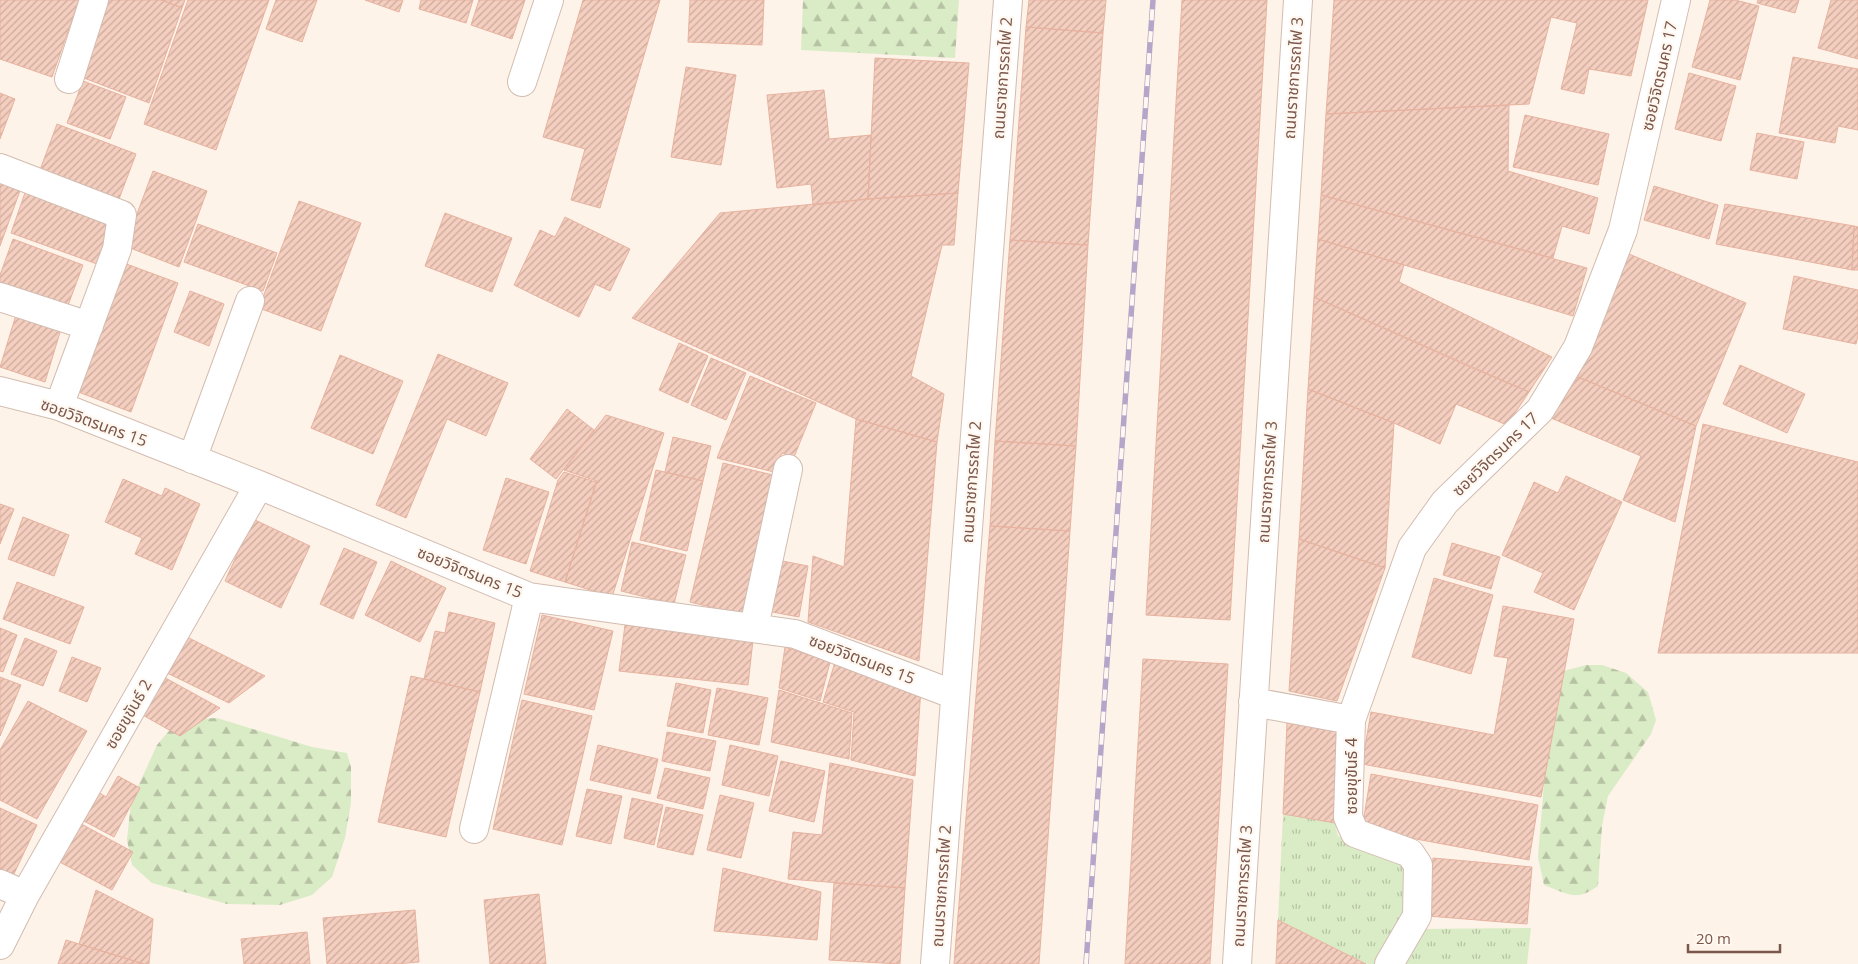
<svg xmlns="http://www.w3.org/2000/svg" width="1858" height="964" font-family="'Open Sans','Noto Sans Thai',sans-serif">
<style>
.grass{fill:url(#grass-tufts)}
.forest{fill:url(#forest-firs)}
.building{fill:url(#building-hatch);stroke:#e8b29f}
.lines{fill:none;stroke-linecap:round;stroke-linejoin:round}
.minor-casing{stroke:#d3bcb0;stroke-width:30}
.minor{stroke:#fff;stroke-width:28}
.rail-casing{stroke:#b4a5c9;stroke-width:5.5}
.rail{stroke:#fff8f0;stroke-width:4;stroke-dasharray:11;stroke-linecap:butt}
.labels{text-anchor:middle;stroke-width:4.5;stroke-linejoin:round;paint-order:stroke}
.street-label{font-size:16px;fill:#7a564b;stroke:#fff8f0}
</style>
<defs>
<pattern id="grass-tufts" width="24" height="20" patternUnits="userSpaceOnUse" patternTransform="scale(1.25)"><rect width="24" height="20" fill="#daecc6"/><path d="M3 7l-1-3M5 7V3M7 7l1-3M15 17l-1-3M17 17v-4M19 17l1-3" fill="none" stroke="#b6c2a3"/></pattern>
<pattern id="forest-firs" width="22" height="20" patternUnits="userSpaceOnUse" patternTransform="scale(1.25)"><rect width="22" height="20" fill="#daecc6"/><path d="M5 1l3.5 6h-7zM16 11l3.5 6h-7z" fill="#b6c2a3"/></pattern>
<pattern id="building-hatch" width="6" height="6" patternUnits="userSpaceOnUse" patternTransform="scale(1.25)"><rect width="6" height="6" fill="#f4cebf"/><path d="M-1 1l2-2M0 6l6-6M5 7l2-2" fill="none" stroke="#cbaa9d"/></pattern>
</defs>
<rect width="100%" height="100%" fill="#fdf3e9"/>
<path class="grass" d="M1283,814L1335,823L1338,836L1408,867L1407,910L1376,964H1366L1278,920Z
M1531,928L1527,964H1398L1418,929Z"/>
<path class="forest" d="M803,0H959L955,58L801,50Z
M1586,665H1602L1626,673L1648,692L1656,720L1651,734L1608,796L1602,826L1598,886C1576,902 1568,894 1544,885L1538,857L1552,684L1560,672Z
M217,718L312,747L347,753L351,767V803L345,838L332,877L312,895L280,905L227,904L152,883L132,865L127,840L131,802L157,745L173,726L197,719Z"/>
<path class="building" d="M0,0H79L52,77L0,59Z
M108,0H161L182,8L149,103L84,78Z
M161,0H185L182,8Z
M188,0H269L216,150L144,124Z
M276,0H317L302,42L266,29Z
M365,0H403L399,12Z
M421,0H473L466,23L419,9Z
M479,0H525L512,39L471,25Z
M583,0H660L600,208L571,200L585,149L543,137Z
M690,0H764L762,45L688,42Z
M1029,0H1106L1103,33L1026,27Z
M1182,0H1267L1230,620L1146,615Z
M1334,0H1648L1631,76L1589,69L1584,94L1561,89L1577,23L1551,17L1529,104L1326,114Z
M1710,0H1735L1759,6L1740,80L1692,67Z
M1758,0H1799L1795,13L1757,3Z
M1831,0H1858V59L1818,48Z
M1026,27L1103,33L1088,245L1010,240Z
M1793,57L1858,69V130L1838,126L1835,143L1779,133Z
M875,58L969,63L958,193L868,199Z
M686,67L736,75L721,165L671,157Z
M1689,73L1736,86L1721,141L1675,129Z
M83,81L126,97L110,139L67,123Z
M824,90L829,139L871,135L868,199L813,205L811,184L777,188L767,95Z
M0,93L15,99L0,139Z
M1509,105L1508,171L1598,198L1589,234L1562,226L1553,258L1321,195L1326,114Z
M1525,115L1609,134L1598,185L1513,167Z
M57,124L136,154L119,199L40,170Z
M1757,133L1804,142L1797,179L1750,170Z
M153,171L207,191L179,267L125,246Z
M0,180L21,188L0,246Z
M1654,186L1718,205L1709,239L1644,220Z
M26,190L112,220L97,264L11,233Z
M958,193L954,245H942L911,376L944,394L937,442L856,419L632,318L720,213L868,199Z
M1321,195L1587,268L1573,316L1318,239Z
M299,201L361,223L321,331L259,308Z
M1725,204L1854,226L1852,270L1716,244Z
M445,213L512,238L492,292L425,266Z
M565,217L630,249L610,291L595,284L579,317L514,285L540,230L555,237Z
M198,224L277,253L263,291L184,262Z
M1854,226L1858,227V270H1852Z
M13,239L83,265L67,308L0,283V275Z
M1318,239L1404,265L1399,282L1552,357L1529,392L1314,297Z
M1010,240L1088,245L1076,446L995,441Z
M1629,254L1746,303L1696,426L1578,377Z
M121,262L178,283L131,412L73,390Z
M1794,276L1858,290V336L1856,344L1783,329Z
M190,291L224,304L209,346L174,332Z
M1314,297L1470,367L1529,392L1507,425L1456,404L1440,444L1394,423L1308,389Z
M16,315L61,329L45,382L0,367Z
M679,343L708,356L688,403L659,390Z
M438,354L508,383L486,436L447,419L406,518L376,505Z
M340,355L403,381L373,454L311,428Z
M711,358L746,373L726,420L691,405Z
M1740,365L1805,394L1787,433L1723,404Z
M750,376L816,403L794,457L782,453L774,472L717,458Z
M1578,377L1696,426L1675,522L1623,500L1641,456L1551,418Z
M1308,389L1394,423L1385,568L1299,539Z
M567,409L594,430L556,479L530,459Z
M606,415L664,433L612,597L565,582L597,481L564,470Z
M856,419L937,442L919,661L808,622L813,556L844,567Z
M1703,424L1858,462V653H1658Z
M673,437L711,446L703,481L665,472Z
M995,441L1076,446L1070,531L990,526Z
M723,463L777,476L744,615L690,602Z
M656,470L703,481L687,551L640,540Z
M564,472L596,482L565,582L530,571L558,480Z
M1566,476L1622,502L1574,610L1534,592L1543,573L1502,555L1534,482L1558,493Z
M506,478L549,492L526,564L483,550Z
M123,479L162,496L165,488L200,504L172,570L135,554L142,538L105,522Z
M0,504L14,509L0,544Z
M23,517L69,535L54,576L8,559Z
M253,519L310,546L281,608L225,581Z
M990,526L1070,531L1039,964H954Z
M1299,539L1385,568L1337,701L1289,691Z
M632,542L686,555L674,604L621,591Z
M1452,543L1500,557L1491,589L1443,575Z
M344,548L377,562L353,619L320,604Z
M777,560L808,566L799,617L767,611Z
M391,561L446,588L420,642L365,615Z
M1434,578L1493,595L1471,674L1412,657Z
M17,582L84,607L70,644L3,619Z
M1503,606L1574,619L1541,797L1362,764L1371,712L1494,735L1508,658L1494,656Z
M449,612L495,623L480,692L424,679L435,631L445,633Z
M542,615L613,631L594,710L524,694Z
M625,625L753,640L748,685L619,671Z
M0,628L17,635L3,672L0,671Z
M183,635L265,676L229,703L163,671Z
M25,638L57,651L43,686L11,674Z
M785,647L830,662L820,701L779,688Z
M72,657L101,668L87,702L59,691Z
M1143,659L1228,664L1210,964H1125Z
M835,662L921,688L915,776L851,760L854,712L823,702Z
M160,675L220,708L180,736L139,713Z
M411,676L480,692L446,837L378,822Z
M0,677L21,685L0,736Z
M676,683L711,690L703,733L667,726Z
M717,688L768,698L759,745L708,735Z
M779,690L852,713L849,759L771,742Z
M522,700L592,716L562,845L493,829Z
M28,701L87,731L37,819L0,800V750Z
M1287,723L1339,730L1335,823L1283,814Z
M667,732L716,741L710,771L662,761Z
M598,745L658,759L650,794L590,780Z
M730,745L778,756L769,796L722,785Z
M781,761L825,771L814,822L769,811Z
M830,763L913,780L905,888L788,879L793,832L822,835Z
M665,768L710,778L703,809L657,798Z
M1371,774L1538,805L1529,860L1362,829Z
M118,776L140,788L114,837L80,819L95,790L106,797Z
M587,789L622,796L611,844L576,836Z
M720,795L754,803L741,858L707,850Z
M632,798L663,805L654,845L624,838Z
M666,807L703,815L693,855L657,847Z
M0,808L37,825L13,876L0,870Z
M74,820L133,852L112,890L54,859Z
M1433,858L1532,867L1527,924L1428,916Z
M723,868L821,892L817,940L714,931Z
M834,883L905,888L900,964L829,960Z
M96,890L153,919L149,964H144L79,944Z
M539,894L546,964H490L484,900Z
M415,910L419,962L396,964H327L323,918Z
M1278,920L1366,964H1276Z
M307,932L310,964H244L241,939Z
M66,940L144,964H58Z"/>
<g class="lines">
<g class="minor-casing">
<path id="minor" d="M69,79L94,0
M522,82L549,0
M0,168L122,215L117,249L59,406
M0,297L89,326
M0,391L59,406L259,485L529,597L795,634L955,695
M192,459L250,301
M754,627L788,469
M1253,702L1351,720L1412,548L1445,502L1540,410L1578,347L1623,230L1676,0
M1351,720L1348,817L1355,833L1410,853L1418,865L1417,916L1389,964
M474,829L529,597
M0,884L25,895
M0,945L25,895L259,485
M935,964L1008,0
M1237,964L1298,0"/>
</g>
<use href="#minor" class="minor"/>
<g class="rail-casing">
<path id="rail" d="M1086,964L1153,0"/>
</g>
<use href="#rail" class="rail"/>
</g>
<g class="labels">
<g class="street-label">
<text transform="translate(1659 76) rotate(-77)" y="6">ซอยวิจิตรนคร 17</text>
<text transform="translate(1002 78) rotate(-86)" y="6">ถนนราชการรถไฟ 2</text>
<text transform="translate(1293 78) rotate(-86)" y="6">ถนนราชการรถไฟ 3</text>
<text transform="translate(94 422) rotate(20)" y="6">ซอยวิจิตรนคร 15</text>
<text transform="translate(1495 454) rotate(-44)" y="6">ซอยวิจิตรนคร 17</text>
<text transform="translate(971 482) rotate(-86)" y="6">ถนนราชการรถไฟ 2</text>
<text transform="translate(1267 482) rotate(-86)" y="6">ถนนราชการรถไฟ 3</text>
<text transform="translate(470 572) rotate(22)" y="6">ซอยวิจิตรนคร 15</text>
<text transform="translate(862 659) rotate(21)" y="6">ซอยวิจิตรนคร 15</text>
<text transform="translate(128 714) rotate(-60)" y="6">ซอยขุขันธ์ 2</text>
<text transform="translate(1351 776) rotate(-90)" y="6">ซอยขุขันธ์ 4</text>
<text transform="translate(941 886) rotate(-86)" y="6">ถนนราชการรถไฟ 2</text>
<text transform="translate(1242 886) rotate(-86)" y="6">ถนนราชการรถไฟ 3</text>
</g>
</g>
<path d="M1688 944v8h92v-8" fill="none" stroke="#7a564b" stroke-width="2.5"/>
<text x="1696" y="944" font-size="15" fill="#7a564b" stroke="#fff8f0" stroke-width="4" paint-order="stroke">20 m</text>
</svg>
